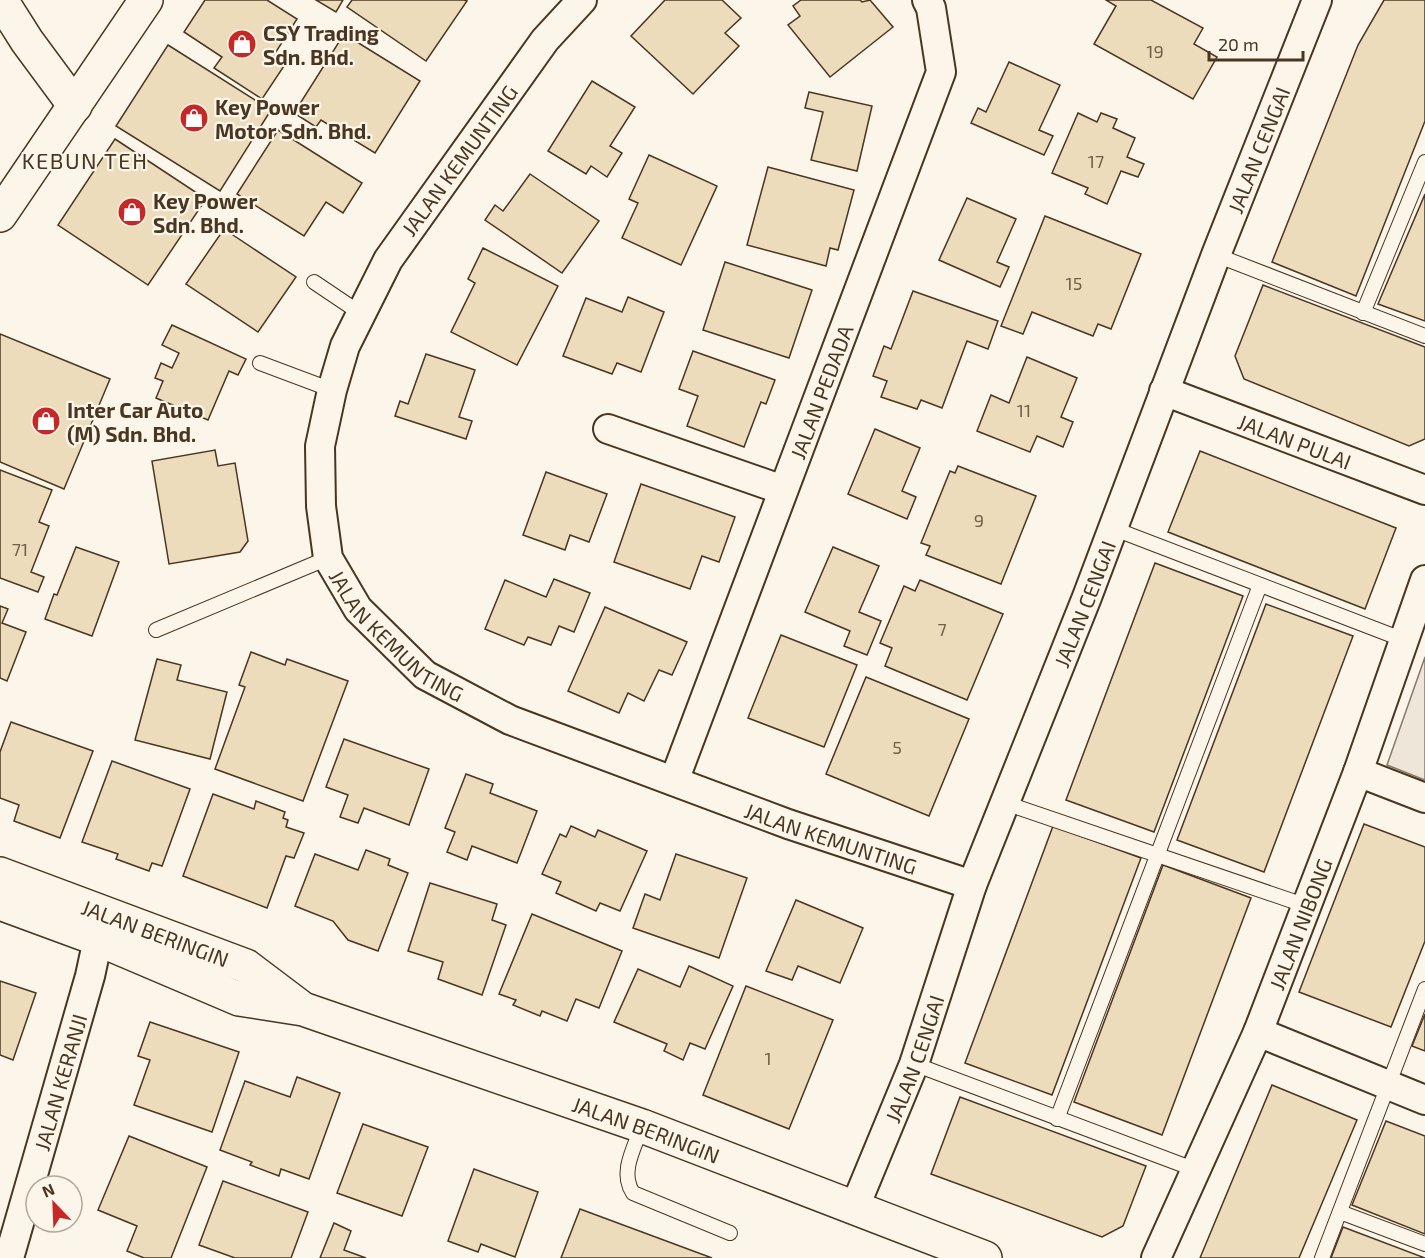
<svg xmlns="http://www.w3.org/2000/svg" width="1425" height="1258" font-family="'Exo 2',sans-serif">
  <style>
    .green { fill: #ede6d9; stroke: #887966; stroke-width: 1.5 }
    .building { fill: #ecdcbc; stroke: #4a3520; stroke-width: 1.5 }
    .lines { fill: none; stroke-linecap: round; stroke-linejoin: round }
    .service-casing { stroke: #4a3520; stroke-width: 16 }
    .minor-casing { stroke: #4a3520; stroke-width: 32 }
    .tertiary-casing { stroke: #4a3520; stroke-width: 36 }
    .primary-casing { stroke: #4a3520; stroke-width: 36 }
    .service { stroke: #fbf6e9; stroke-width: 14 }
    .minor { stroke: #fbf6e9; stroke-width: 28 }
    .tertiary { stroke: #fbf6e9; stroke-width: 33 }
    .primary { stroke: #fbf6e9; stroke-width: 33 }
    .labels { text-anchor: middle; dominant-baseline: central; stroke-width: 4.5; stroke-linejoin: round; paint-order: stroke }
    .number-label { font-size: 18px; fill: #725f47 }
    .poi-label { font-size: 21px; font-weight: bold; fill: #4a3520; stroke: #fbf6e9; text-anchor: start }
    .street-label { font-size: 21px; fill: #4a3520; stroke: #fbf6e9 }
    .neighbourhood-label { font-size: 22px; letter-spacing: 1.5px; fill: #4a3520; stroke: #fbf6e9 }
  </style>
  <rect width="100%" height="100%" fill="#fbf6e9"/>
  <polygon class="green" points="1425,657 1425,780 1387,765"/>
  <g class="building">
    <polygon points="205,0 267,0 297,19 272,58 284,66 262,99 214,68 222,57 184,32"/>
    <polygon points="316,0 343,0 336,12"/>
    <polygon points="352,0 464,0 467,1 426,61 347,7"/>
    <polygon points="665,0 722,0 741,18 725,33 739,46 693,94 631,36"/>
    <polygon points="801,0 860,0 862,2 870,0 893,27 830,77 788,25 800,16 793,6"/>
    <polygon points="1106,0 1151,0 1203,28 1194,44 1217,57 1193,99 1094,44 1116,6"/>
    <polygon points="1384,0 1425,0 1425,121 1356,296 1272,262 1358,45"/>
    <polygon points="344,34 420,81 375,153 321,120 316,127 294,113"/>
    <polygon points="168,45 271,110 220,191 116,126"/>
    <polygon points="1009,62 1060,85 1039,130 1053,136 1044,155 971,123 978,108 986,112"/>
    <polygon points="592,81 635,107 610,146 622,153 607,177 591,166 586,174 548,151"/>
    <polygon points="809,92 872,106 857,171 811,160 823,112 805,108"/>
    <polygon points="1078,113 1097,122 1101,113 1117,119 1113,128 1135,138 1127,157 1144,164 1138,177 1121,171 1107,204 1085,194 1088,188 1052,173"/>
    <polygon points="278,130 362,183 343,213 326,202 304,236 237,194"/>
    <polygon points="115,139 206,199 148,285 58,225"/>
    <polygon points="649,155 717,186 681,265 622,238 638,203 629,199"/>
    <polygon points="768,167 854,190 838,250 830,248 826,266 747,245"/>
    <polygon points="530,174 599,221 562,273 485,220 495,205 503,211"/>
    <polygon points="1425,194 1425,321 1378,304"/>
    <polygon points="967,198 1016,219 997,262 1009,267 1000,287 939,260"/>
    <polygon points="1045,216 1141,254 1111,329 1098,324 1093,336 1032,312 1023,334 1001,326"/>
    <polygon points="224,229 296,277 258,332 186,284"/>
    <polygon points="483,248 558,286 517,365 451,332 475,283 468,279"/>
    <polygon points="725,262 812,290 789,358 703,330"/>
    <polygon points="1263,285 1425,347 1425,439 1409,446 1244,379 1235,356"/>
    <polygon points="913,291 998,321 988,349 967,341 942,408 921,400 917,409 881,397 887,381 873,376 884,346 891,349"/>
    <polygon points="628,297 664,312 641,372 617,363 612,374 563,356 586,298 622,312"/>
    <polygon points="172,325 246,359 238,375 229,371 208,420 156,398 163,381 155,378 161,363 172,368 179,353 162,345"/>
    <polygon points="0,334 110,379 64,489 0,462"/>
    <polygon points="693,351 775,380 766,404 761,402 744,447 687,426 698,396 679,389"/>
    <polygon points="426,354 475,370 459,417 472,421 466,439 395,416 400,401 408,404"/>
    <polygon points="1027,357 1077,378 1061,417 1073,422 1063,447 1037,436 1030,452 977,431 991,395 1009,403"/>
    <polygon points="875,429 920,448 902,491 916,497 907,519 848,494"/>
    <polygon points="215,450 218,466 235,463 248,541 240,552 169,564 152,461"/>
    <polygon points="1200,451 1396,528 1365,609 1168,532"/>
    <polygon points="958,466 1036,496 1001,584 926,555 930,546 921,543 950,471 955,473"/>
    <polygon points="0,470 52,490 39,522 49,526 31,572 44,577 38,592 0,578"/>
    <polygon points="546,472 607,494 589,542 570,535 565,550 523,535"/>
    <polygon points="641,484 735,517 719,562 702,556 690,589 614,562"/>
    <polygon points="76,547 119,562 92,636 45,619 54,594 57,595"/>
    <polygon points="833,547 879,566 859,612 881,621 867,655 844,646 850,631 805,612"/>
    <polygon points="1155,563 1243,596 1154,832 1066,800"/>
    <polygon points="554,579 590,593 574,632 559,626 551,645 528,637 524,645 485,629 505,580 546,597"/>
    <polygon points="920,580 1003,614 967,700 885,666 892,648 880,643 904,586 915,591"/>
    <polygon points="1266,604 1353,636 1264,872 1177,840"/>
    <polygon points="0,606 8,609 2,623 26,632 7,681 0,678"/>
    <polygon points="605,607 687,642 672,675 659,670 644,701 628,693 619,713 568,691"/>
    <polygon points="781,635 857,665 824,747 748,718"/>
    <polygon points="251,652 285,665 287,659 348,681 303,801 215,769 245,687 239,685"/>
    <polygon points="157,659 181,665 177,680 227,692 210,759 135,740"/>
    <polygon points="866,677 969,719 929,816 826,774"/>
    <polygon points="11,722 93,751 60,838 14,821 19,805 0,798 0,752"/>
    <polygon points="344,739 429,769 409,825 364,808 358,823 340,817 348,795 326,787"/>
    <polygon points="112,761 190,789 162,866 152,863 149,871 116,859 118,854 82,842"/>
    <polygon points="466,774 493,784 490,793 537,811 517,863 472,846 467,860 447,852 455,832 445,828"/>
    <polygon points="213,794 254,809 256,801 285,812 283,818 288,820 286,827 304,833 294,858 286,856 267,908 183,876"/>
    <polygon points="1364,824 1425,847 1425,941 1391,1027 1299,992"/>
    <polygon points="571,826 595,837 598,830 647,851 620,911 600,903 596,911 556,893 561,882 542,874 560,834 566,837"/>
    <polygon points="1053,826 1141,858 1052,1095 965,1063"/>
    <polygon points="366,850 390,859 388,865 408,873 378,951 348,940 333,921 295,906 315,854 358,870"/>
    <polygon points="676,854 747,878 719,958 633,928 645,894 660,900"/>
    <polygon points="1163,865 1251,898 1162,1135 1074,1102"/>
    <polygon points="430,883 497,904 492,920 506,925 482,995 438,979 443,962 408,951"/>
    <polygon points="796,900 863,928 840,983 798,966 792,980 766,971"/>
    <polygon points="532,914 622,951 599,1008 576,999 567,1021 542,1011 540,1016 513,1005 516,1000 499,994"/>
    <polygon points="689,966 733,986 705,1049 690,1043 683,1060 664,1051 667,1044 614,1022 638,969 680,987"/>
    <polygon points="0,981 36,993 13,1060 0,1055"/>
    <polygon points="746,986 833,1020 789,1129 703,1095"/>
    <polygon points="1425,1014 1425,1051 1412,1046"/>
    <polygon points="150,1022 239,1052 212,1132 134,1105 150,1060 138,1056"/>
    <polygon points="297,1077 340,1093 309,1179 281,1169 279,1176 250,1165 252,1162 220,1150 245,1081 290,1097"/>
    <polygon points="1272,1085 1357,1120 1299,1258 1200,1258"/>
    <polygon points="960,1097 1146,1166 1123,1226 1102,1237 931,1174"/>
    <polygon points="1386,1121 1425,1136 1425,1234 1352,1205"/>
    <polygon points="363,1124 428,1147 402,1216 337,1193"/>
    <polygon points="129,1136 207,1167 171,1258 144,1258 127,1251 137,1226 98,1210"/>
    <polygon points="474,1169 538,1192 515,1257 481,1244 478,1252 448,1241"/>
    <polygon points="223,1181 308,1212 291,1258 235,1258 199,1245"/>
    <polygon points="580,1209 712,1258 561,1258"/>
    <polygon points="334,1223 351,1231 344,1250 366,1258 320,1258"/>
    <polygon points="1343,1227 1425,1258 1331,1258"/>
  </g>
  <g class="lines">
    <g class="service-casing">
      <g id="service">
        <polyline points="1216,255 1425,336"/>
        <polyline points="314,282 360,313"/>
        <polyline points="1363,313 1425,162"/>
        <polyline points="260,363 332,390"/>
        <polyline points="1112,528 1404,640"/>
        <polyline points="156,630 328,558"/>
        <polyline points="1005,803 1307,906"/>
        <polyline points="914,1064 1196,1170"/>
        <polyline points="1057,1119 1260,585"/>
        <path d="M642 1126C635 1147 619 1172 633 1193L730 1233"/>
        <polyline points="1340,1212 1425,1244"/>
        <polyline points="1322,1258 1425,989"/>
      </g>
    </g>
    <g class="minor-casing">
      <g id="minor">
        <path id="s1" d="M582 0 545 40 388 260 345 346 332 390 320 446 321 506 328 558 358 609 425 675 510 720 788 824 972 885"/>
        <path id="s2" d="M1164 391 1425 490"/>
        <polyline points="608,429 783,490"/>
        <polyline points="1358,772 1425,798"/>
        <path id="s3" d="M674 781 941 72 931 8 927 0"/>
        <polyline points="1258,1032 1425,1100"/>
        <path id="s4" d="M854 1209 914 1064 972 885 1087 597 1216 255 1317 0"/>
        <path id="s5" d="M9 1258 90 976 98 939"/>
        <path id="s6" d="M1156 1258 1258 1032 1358 772 1425 580"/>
      </g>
    </g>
    <g class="tertiary-casing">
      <g id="tertiary">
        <polyline points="1,0 27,41 75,106"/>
        <path id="s7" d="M0 874 246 966 299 1006"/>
        <path id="s8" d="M0 903 98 939 239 999 303 1009 642 1126 985 1258"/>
      </g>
    </g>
    <g class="primary-casing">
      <polyline id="primary" points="0,215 146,0"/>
    </g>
    <use href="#service" class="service"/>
    <use href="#minor" class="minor"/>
    <use href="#tertiary" class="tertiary"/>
    <use href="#primary" class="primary"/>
  </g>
  <defs>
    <g id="shop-disc" transform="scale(1.5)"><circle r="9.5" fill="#c62828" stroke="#fbf6e9"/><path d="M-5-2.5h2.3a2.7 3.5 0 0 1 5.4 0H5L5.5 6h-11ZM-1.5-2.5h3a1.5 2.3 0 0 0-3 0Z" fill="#fff"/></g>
  </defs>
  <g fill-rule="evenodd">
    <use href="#shop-disc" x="242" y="44"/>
    <use href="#shop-disc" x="194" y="118"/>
    <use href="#shop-disc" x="132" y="212"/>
    <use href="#shop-disc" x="46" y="421"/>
  </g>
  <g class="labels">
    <g class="number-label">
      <text x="1155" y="51">19</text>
      <text x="1096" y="161">17</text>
      <text x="1074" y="283">15</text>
      <text x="1024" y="410">11</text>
      <text x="979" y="520">9</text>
      <text x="20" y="549">71</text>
      <text x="942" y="629">7</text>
      <text x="897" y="747">5</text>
      <text x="768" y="1058">1</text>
    </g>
    <g class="poi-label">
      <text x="263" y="32">CSY Trading<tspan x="263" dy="24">Sdn. Bhd.</tspan></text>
      <text x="215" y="106">Key Power<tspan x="215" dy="24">Motor Sdn. Bhd.</tspan></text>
      <text x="153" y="200">Key Power<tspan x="153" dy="24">Sdn. Bhd.</tspan></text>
      <text x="67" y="409">Inter Car Auto<tspan x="67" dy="24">(M) Sdn. Bhd.</tspan></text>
    </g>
    <g class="street-label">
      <text stroke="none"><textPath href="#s4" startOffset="1134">JALAN CENGAI</textPath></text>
      <text transform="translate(459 160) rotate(-54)">JALAN KEMUNTING</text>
      <text stroke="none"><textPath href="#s3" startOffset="416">JALAN PEDADA</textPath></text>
      <text stroke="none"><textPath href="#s2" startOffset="140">JALAN PULAI</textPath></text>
      <text stroke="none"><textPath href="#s4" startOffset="648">JALAN CENGAI</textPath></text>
      <text stroke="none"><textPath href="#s1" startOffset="742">JALAN KEMUNTING</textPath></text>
      <text stroke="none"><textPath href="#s1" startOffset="1228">JALAN KEMUNTING</textPath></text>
      <text stroke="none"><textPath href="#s6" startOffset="364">JALAN NIBONG</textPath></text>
      <text stroke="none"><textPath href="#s7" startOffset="166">JALAN BERINGIN</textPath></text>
      <text stroke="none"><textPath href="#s4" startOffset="162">JALAN CENGAI</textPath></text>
      <text stroke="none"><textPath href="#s5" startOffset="183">JALAN KERANJI</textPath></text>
      <text stroke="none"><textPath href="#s8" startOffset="686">JALAN BERINGIN</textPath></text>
    </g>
    <g class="neighbourhood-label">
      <text x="85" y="160">KEBUN TEH</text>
    </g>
  </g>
  <g transform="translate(54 1204) rotate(337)"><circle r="28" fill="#fbf6e9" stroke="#b4a999" stroke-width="1.5"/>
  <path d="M0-4.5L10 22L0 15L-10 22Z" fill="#c62828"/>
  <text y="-9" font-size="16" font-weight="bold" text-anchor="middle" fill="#4a3520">N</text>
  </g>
  <path d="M1209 51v9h94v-9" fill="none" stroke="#4a3520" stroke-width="3"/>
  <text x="1218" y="51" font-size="18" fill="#4a3520" stroke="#fbf6e9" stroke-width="4.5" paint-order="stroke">20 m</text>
</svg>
